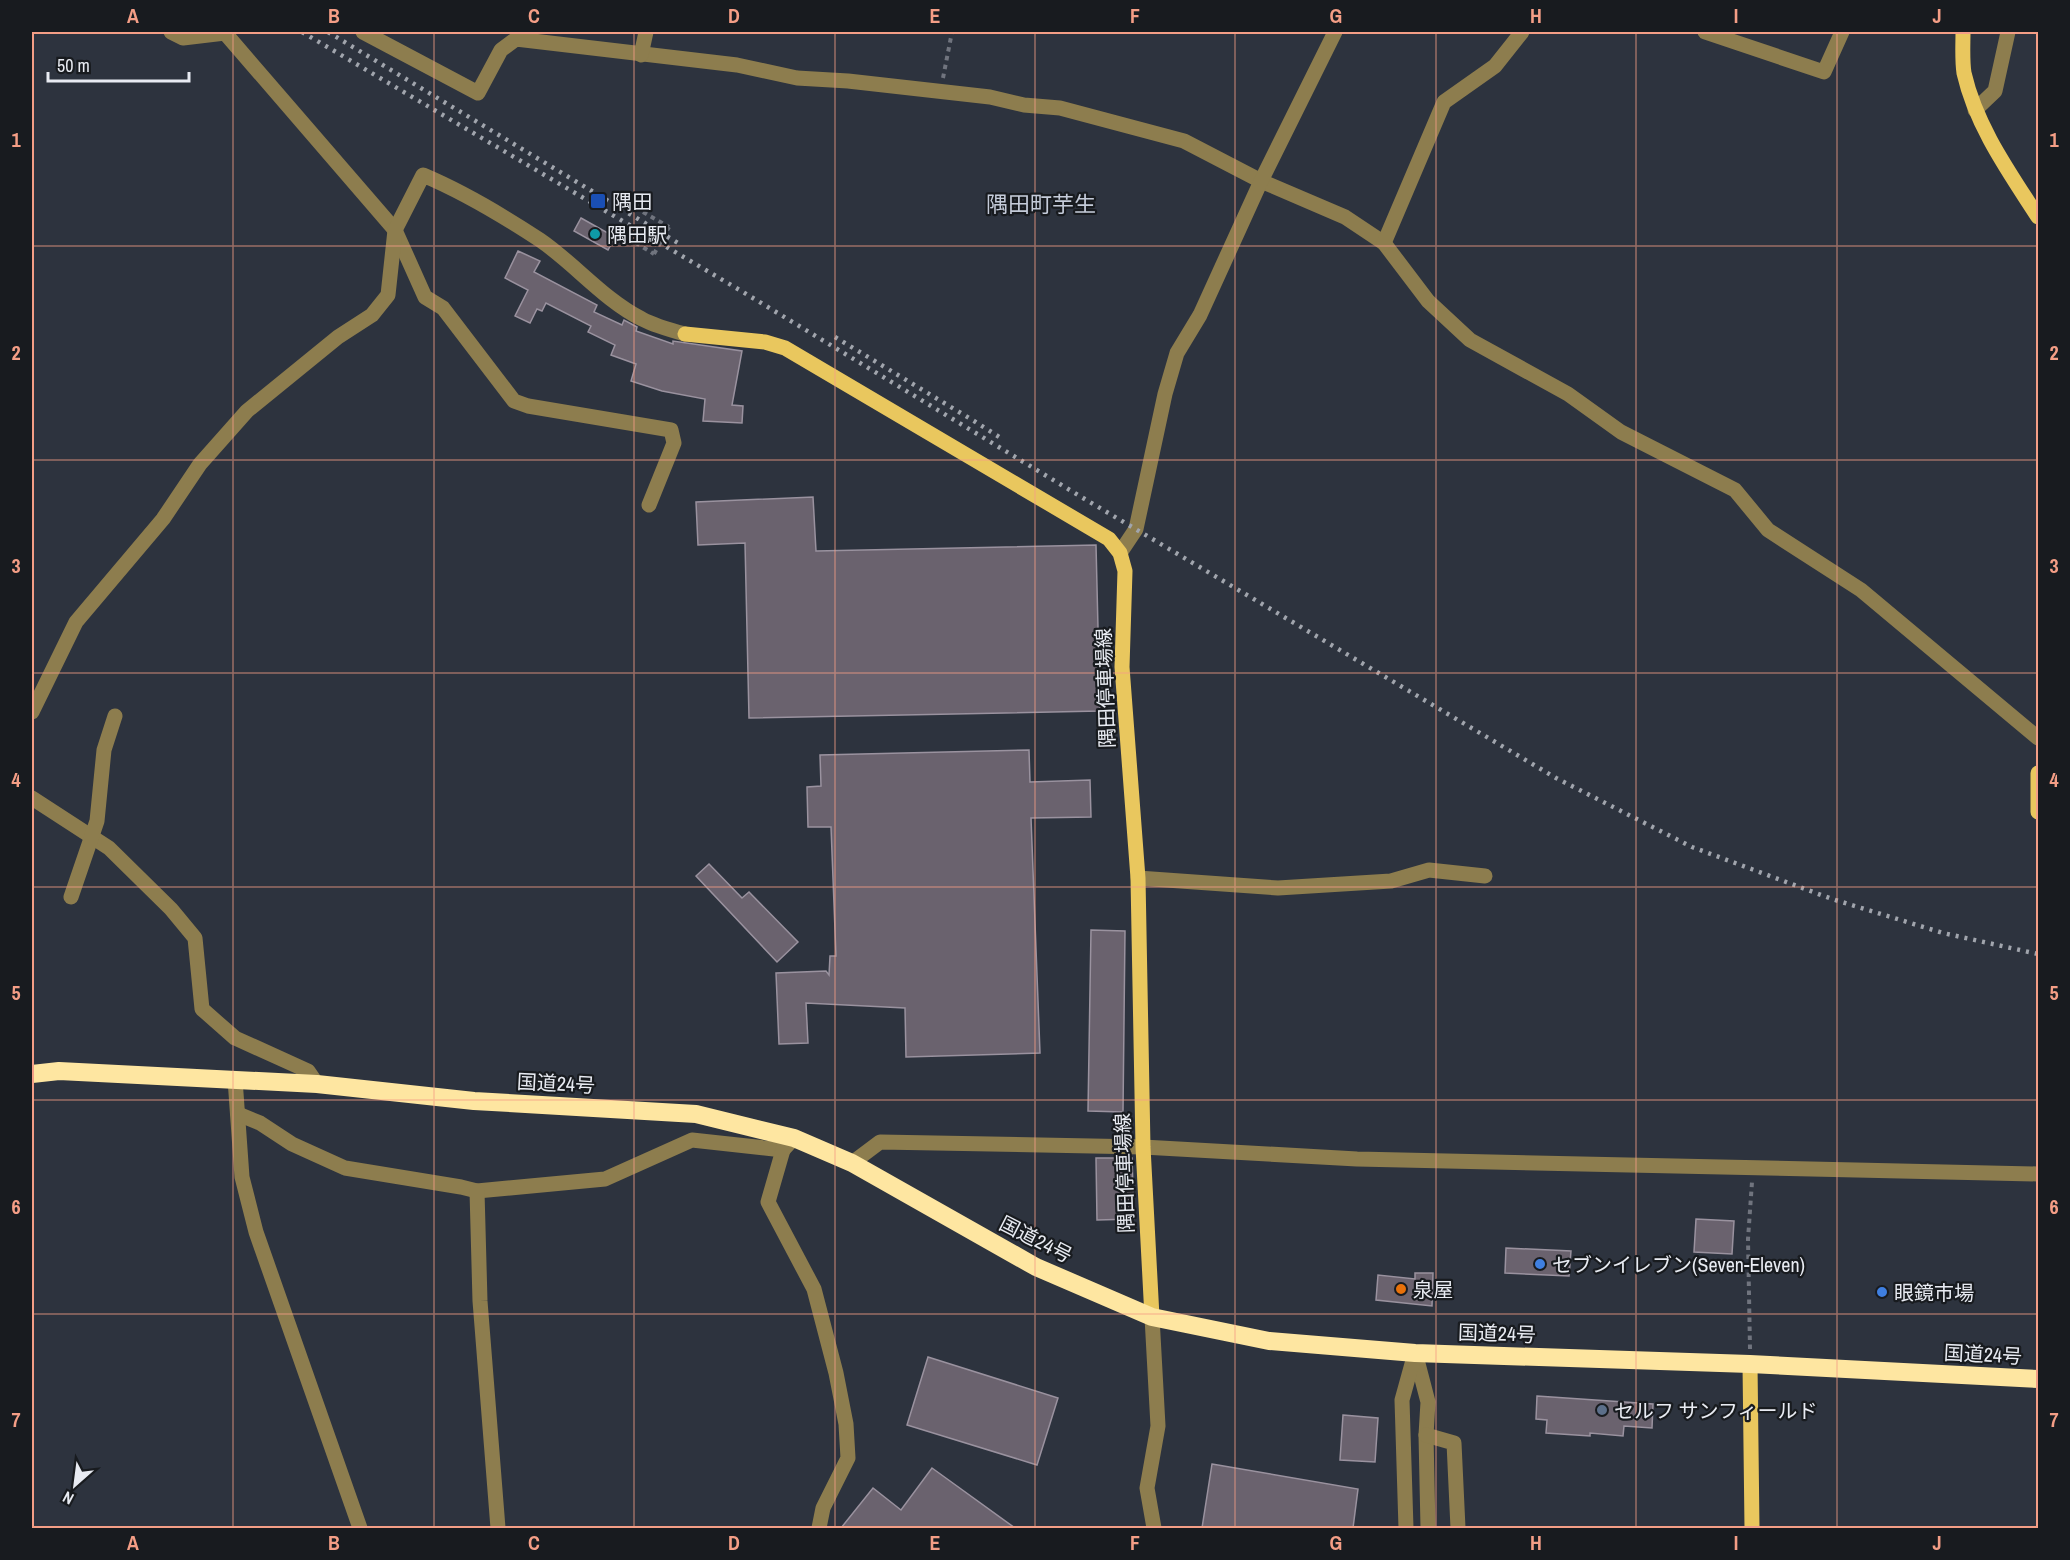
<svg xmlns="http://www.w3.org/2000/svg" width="2070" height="1560" font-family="'Archivo Narrow','Noto Sans JP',sans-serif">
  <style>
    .building { fill: #6a626e; stroke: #9a929f; stroke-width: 1.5 }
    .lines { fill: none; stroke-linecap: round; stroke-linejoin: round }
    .path { stroke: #70747e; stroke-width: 4; stroke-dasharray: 4.5 4.5; stroke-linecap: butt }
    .minor { stroke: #8d7d4e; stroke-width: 15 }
    .major { stroke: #e9c75e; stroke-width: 15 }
    .highway { stroke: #fee6a1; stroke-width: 18 }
    .rail { stroke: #a1a5ad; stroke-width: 4.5; stroke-dasharray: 3 6; stroke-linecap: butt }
    .path-bridge { stroke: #70747e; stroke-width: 4; stroke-dasharray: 4.5 4.5; stroke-linecap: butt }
    .grid { fill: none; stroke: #f49e86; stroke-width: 1.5; stroke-opacity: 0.55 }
    .transit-dot { fill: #1a4fb4; stroke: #181b1f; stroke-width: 2 }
    .culture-dot { fill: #0f9aa8; stroke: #181b1f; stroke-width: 2 }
    .shop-dot { fill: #3f7fe0; stroke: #181b1f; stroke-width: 2 }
    .food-dot { fill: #e8710a; stroke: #181b1f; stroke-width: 2 }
    .service-dot { fill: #5c6f8a; stroke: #181b1f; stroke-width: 2 }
    .labels { text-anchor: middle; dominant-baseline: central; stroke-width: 4.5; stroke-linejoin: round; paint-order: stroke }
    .poi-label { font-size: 20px; fill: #e8ebf2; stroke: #181b1f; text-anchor: start }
    .street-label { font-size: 20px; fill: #e8ebf2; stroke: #181b1f }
    .quarter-label { font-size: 22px; fill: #c4cbd9; stroke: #181b1f }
    .neatline { fill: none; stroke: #f49e86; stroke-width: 2 }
    .grid-label { font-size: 20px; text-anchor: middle; font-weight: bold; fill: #f49e86 }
  </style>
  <rect width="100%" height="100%" fill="#2d333e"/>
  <g class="building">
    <polygon points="581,218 615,237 608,250 574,231"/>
    <polygon points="518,251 540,261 534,272 597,305 594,312 622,325 624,320 637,327 636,331 673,344 673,341 742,351 732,405 743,406 742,423 703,421 705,399 662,391 631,381 636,364 611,355 615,345 588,332 591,326 546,303 542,311 537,309 530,323 515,316 528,290 505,278"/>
    <polygon points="813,497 816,551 1096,545 1100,711 749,718 745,543 698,545 696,502"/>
    <polygon points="1029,750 1030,782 1090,780 1091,817 1031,818 1040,1053 906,1057 905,1008 806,1003 808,1043 779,1044 776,973 826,971 829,975 830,956 836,956 831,827 808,827 807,787 821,786 820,755"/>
    <polygon points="709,864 742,898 749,892 798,942 777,962 696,876"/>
    <polygon points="1091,930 1125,931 1123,1112 1088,1111"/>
    <polygon points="1096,1158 1132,1158 1134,1219 1097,1220"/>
    <polygon points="1696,1219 1734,1221 1732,1254 1694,1252"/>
    <polygon points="1506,1248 1571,1251 1569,1276 1505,1273"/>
    <polygon points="1415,1273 1433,1273 1432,1306 1376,1300 1378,1275 1415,1279"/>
    <polygon points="928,1357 1058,1398 1037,1465 907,1425"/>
    <polygon points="1537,1396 1653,1404 1652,1428 1624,1426 1623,1436 1590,1433 1590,1436 1546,1433 1547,1420 1536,1419"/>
    <polygon points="1343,1415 1378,1418 1375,1462 1340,1460"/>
    <polygon points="1212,1464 1358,1489 1353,1528 1202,1528"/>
    <polygon points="932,1468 1015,1528 841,1528 873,1488 901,1510"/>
  </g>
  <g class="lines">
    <g class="path">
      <polyline points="943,78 952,32"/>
      <polyline points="643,212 669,227"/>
      <polyline points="628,238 654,254"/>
      <polyline points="1750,1349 1748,1239 1752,1182"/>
    </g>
    <g class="minor">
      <polyline points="171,32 183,38 225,33 395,230 425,297 443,308 514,401 528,406 671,430 674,443 649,505"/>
      <polyline points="363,32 478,93 501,50 516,39 737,65 797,78 848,81 990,97 1024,105 1060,108 1184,141 1261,181 1345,217 1384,243 1428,301 1470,340 1568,394 1621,432 1735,490 1768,530 1861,590 2038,738"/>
      <polyline points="1705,32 1824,72 1842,32"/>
      <polyline points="641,55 646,32"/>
      <polyline points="1975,110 1995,91 2008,32"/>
      <polyline points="1384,243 1444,102 1495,66 1522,32"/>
      <polyline points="1120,553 1136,529 1165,394 1177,353 1200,315 1261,181 1335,32"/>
      <path d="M32 712 76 622 163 519 200 464 247 411 338 337 372 315 388 295 395 230 423 175C461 191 505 217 540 240 575 264 604 300 642 319 655 326 670 330 685 334"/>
      <polyline points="32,798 109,848 171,909 195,938 202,1009 235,1038 308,1071 317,1084"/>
      <polyline points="1138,878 1278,888 1391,881 1429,870 1485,876"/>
      <polyline points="71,897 97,821 104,750 115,716"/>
      <polyline points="235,1079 242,1177 256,1232 360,1528"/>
      <polyline points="238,1114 260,1123 292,1144 345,1168 461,1187 477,1191 605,1179 692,1140 783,1150 794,1138"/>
      <polyline points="783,1150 768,1202 814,1289 836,1373 846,1424 848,1458 823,1508 819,1528"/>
      <polyline points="852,1163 880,1142 1143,1147 1357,1159 2038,1174"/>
      <polyline points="477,1191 480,1301 498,1528"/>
      <polyline points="1152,1317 1158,1426 1147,1488 1154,1528"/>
      <polyline points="1416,1356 1428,1402 1426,1435 1428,1528"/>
      <polyline points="1426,1435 1454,1443 1458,1528"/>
      <polyline points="1406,1528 1402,1400 1415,1353"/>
    </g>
    <g class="major">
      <path d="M1963 32C1963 45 1962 60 1964 73 1976 126 2009 172 2038 217"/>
      <polyline points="685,334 765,342 785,348 1109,539 1120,553 1125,571 1122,667 1138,878 1143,1147 1152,1317"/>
      <polyline points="2038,773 2038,812"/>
      <polyline points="1750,1364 1752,1528"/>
    </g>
    <polyline class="highway" points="32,1074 59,1071 317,1084 474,1101 696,1114 794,1138 852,1163 1036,1267 1152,1317 1269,1341 1415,1353 1750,1364 2038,1379"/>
    <g class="rail">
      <polyline points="302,32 743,292 1078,495 1556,778 1692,847 1832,899 1943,933 2038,954"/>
      <polyline points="328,32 678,243"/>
      <polyline points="835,337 974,421 1004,440"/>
    </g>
    <polyline class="path-bridge" points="654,254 669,227"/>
  </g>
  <path class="grid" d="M233 32V1528M434 32V1528M634 32V1528M835 32V1528M1035 32V1528M1235 32V1528M1436 32V1528M1636 32V1528M1837 32V1528M32 246H2038M32 460H2038M32 673H2038M32 887H2038M32 1100H2038M32 1314H2038"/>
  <rect class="transit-dot" x="590" y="193" width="16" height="16" rx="3"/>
  <circle class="culture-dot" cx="595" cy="234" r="6"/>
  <g class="shop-dot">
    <circle cx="1540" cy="1264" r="6"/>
    <circle cx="1882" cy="1292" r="6"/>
  </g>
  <circle class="food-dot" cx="1401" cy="1289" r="6"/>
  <circle class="service-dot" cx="1602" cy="1410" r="6"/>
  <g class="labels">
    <g class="poi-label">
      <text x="612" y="201">隅田</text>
      <text x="607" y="234">隅田駅</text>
      <text x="1552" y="1264">セブンイレブン(Seven-Eleven)</text>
      <text x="1413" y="1289">泉屋</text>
      <text x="1894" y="1292">眼鏡市場</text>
      <text x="1614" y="1410">セルフ サンフィールド</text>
    </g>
    <g class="street-label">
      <text transform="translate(1105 688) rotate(-92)">隅田停車場線</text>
      <text transform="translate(556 1083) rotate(3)">国道24号</text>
      <text transform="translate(1124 1173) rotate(-92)">隅田停車場線</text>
      <text transform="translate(1036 1239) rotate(27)">国道24号</text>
      <text transform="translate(1497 1333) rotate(2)">国道24号</text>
      <text transform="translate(1983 1354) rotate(3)">国道24号</text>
    </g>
    <g class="quarter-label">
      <text x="1041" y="204">隅田町芋生</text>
    </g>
  </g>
  <rect width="2070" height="1560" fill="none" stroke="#181b1f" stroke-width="66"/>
  <g transform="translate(75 1485) rotate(208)" stroke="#181b1f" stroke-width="4.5" paint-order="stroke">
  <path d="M0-4.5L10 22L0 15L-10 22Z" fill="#e8ebf2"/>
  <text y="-9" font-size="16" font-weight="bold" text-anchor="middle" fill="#e8ebf2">N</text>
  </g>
  <path d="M48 72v9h141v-9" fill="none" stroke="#e8ebf2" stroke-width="3"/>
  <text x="57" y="72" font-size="18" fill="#e8ebf2" stroke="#181b1f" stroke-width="4.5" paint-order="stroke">50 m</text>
  <rect x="33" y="33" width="2004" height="1494" class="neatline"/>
  <g class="grid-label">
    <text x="133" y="23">A</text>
    <text x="334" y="23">B</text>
    <text x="534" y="23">C</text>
    <text x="734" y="23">D</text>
    <text x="935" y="23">E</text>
    <text x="1135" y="23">F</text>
    <text x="1336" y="23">G</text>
    <text x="1536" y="23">H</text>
    <text x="1736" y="23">I</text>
    <text x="1937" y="23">J</text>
    <text x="16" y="147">1</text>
    <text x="2054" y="147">1</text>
    <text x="16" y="360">2</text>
    <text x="2054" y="360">2</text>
    <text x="16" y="573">3</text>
    <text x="2054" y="573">3</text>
    <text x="16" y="787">4</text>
    <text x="2054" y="787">4</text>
    <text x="16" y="1000">5</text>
    <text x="2054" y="1000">5</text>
    <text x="16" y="1214">6</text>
    <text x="2054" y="1214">6</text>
    <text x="16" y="1427">7</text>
    <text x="2054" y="1427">7</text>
    <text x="133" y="1550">A</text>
    <text x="334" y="1550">B</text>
    <text x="534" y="1550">C</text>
    <text x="734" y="1550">D</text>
    <text x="935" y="1550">E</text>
    <text x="1135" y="1550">F</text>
    <text x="1336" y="1550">G</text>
    <text x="1536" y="1550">H</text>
    <text x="1736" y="1550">I</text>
    <text x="1937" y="1550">J</text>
  </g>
</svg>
